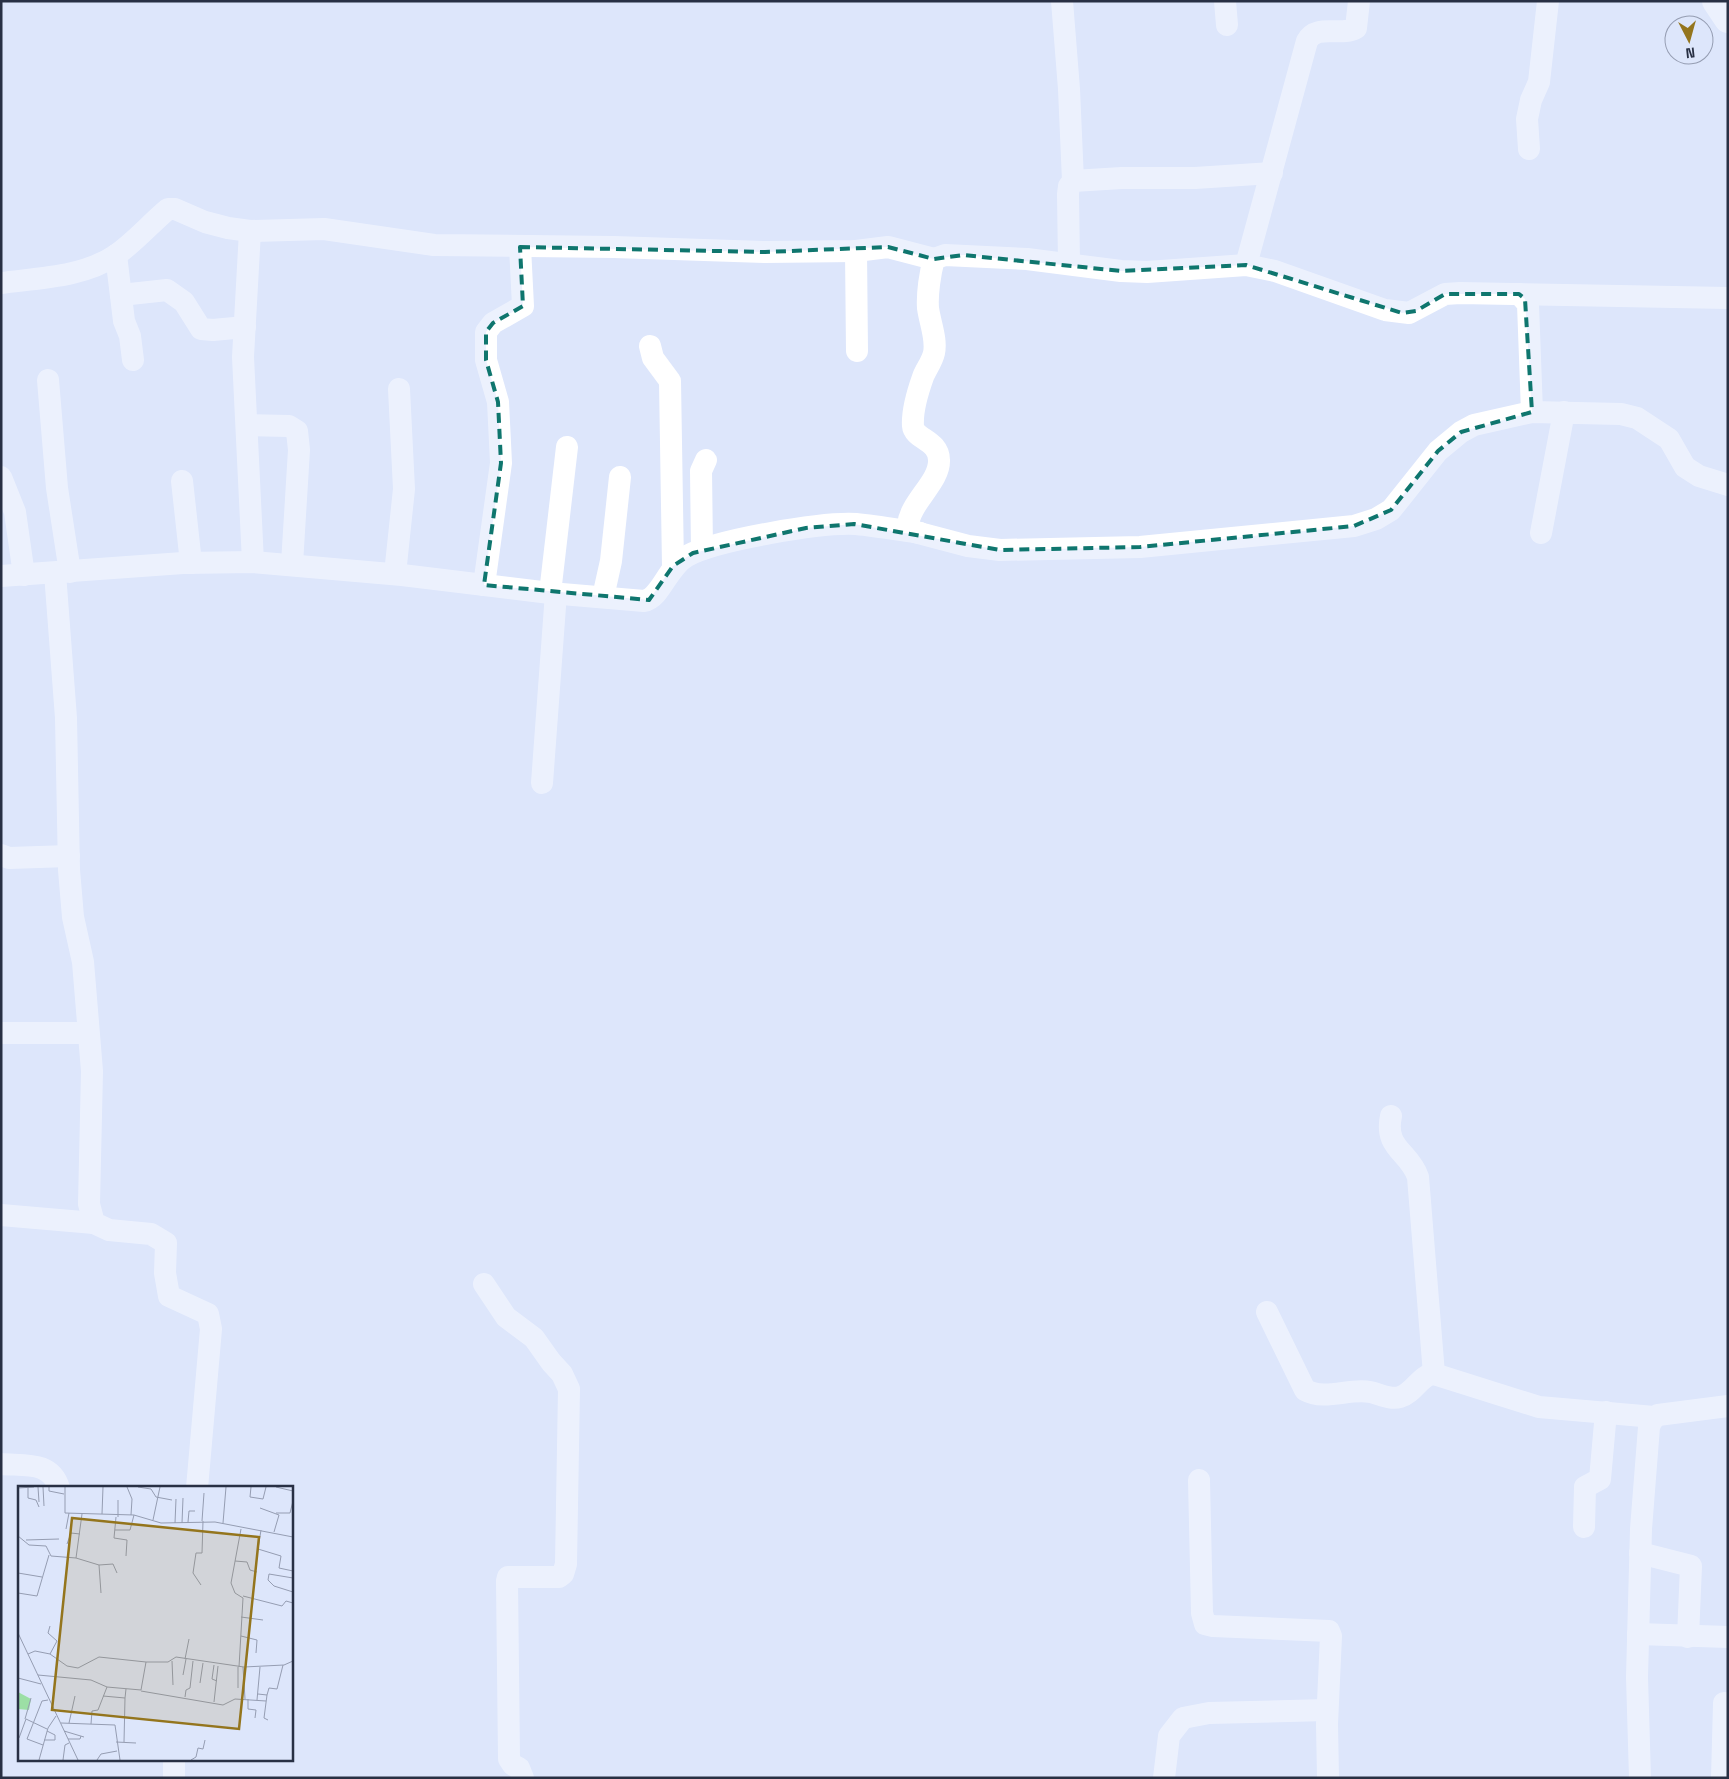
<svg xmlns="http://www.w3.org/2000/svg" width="1729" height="1779" font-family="'Space Grotesk',sans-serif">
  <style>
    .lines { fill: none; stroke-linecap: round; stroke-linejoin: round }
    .minor { stroke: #fff; stroke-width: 22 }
    .major { stroke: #fff; stroke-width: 28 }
    .marked { fill: none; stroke: #0f766e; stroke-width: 4; stroke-dasharray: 10 6; stroke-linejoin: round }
    .inset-road { fill: none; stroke: #959db2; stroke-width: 1 }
    .view { fill: #94751d; fill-opacity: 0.15; stroke: #94751d; stroke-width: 2.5 }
    .inset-edge { fill: none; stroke: #283044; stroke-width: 2.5 }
  </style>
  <rect width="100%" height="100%" fill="#dde6fb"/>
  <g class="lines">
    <g class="minor">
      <polyline points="1062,1 1069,89 1073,181"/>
      <polyline points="1225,1 1227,25"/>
      <polyline points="1529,149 1527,119 1531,100 1539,82 1548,1"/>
      <polyline points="250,231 243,357 253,562"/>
      <polyline points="856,251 857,351"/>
      <polyline points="116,255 124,321 130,336 133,360"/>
      <polyline points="1069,263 1068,194 1069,186 1073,181 1122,178 1195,178 1272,173"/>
      <path d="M1246 265 1307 41C1317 23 1341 37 1356 28L1359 1"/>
      <path d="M1 283C39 278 84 277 116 255 135 242 150 224 168 209H175L205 222 228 228 250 231 324 229 434 245 614 247 765 252 856 251 888 247 934 259"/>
      <polyline points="1519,294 1528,304 1532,412"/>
      <polyline points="121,295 167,290 184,302 201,329 213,330 245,327"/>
      <path d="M1728 298 1460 293 1445 294 1409 313 1385 310 1275 271 1246 265 1147 272 1121 271 1027 259 945 255 934 259C930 273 927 294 928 308 930 323 937 339 934 353 932 362 926 369 923 377 918 391 912 412 913 426 914 439 939 440 939 460 940 482 910 502 908 525L915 532 968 546 1000 550 1140 547 1354 526 1376 519 1391 510 1438 451 1461 432 1474 425 1532 412 1621 414 1637 418 1669 439 1685 467 1699 476 1728 485"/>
      <polyline points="650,346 653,358 670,381 673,566"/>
      <polyline points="48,380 57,488 70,572"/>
      <polyline points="247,425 289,426 297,431 299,450 292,564"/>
      <polyline points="1,477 15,512 24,575"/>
      <polyline points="182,481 191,563"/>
      <polyline points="1541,533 1564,412"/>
      <polyline points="702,549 701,471 706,460"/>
      <polyline points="55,573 66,718 69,870 73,917 83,962 92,1071 89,1204 94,1223 109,1230 151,1234 166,1243 165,1273 169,1296 208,1314 211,1329 197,1488"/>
      <polyline points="395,574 404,489 399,389"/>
      <path d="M1 576 183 563 253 562 402 575 550 593 644 601C661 598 667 567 687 556 716 540 822 522 856 524 877 526 899 530 920 533"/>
      <polyline points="484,585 501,463 498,402 486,360 486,332 493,323 523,306 520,247"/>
      <polyline points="550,593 567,447"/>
      <polyline points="603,597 611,561 620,477"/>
      <polyline points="542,783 556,593"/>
      <polyline points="1,855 9,858 69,856"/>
      <polyline points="1,1033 88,1033"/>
      <path d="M1391 1116C1384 1149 1409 1151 1418 1177L1434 1374"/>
      <polyline points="1,1215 94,1223"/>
      <polyline points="484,1284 506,1317 534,1338 551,1362 562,1374 569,1389 566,1564 563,1574 559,1577 508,1577 507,1581 509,1759 513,1765 519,1768 523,1778"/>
      <path d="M1267 1312 1305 1390C1325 1401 1349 1388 1370 1392 1380 1394 1390 1400 1400 1397 1414 1393 1421 1374 1434 1374L1539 1407 1654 1417"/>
      <path d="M1 1464C26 1466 51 1461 59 1488"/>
      <polyline points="1199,1480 1202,1613 1205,1624 1213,1626 1329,1631 1331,1636 1327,1724 1328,1778"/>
      <polyline points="1584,1527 1585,1487 1600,1479 1606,1412"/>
      <polyline points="1640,1553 1691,1566 1688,1637"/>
      <polyline points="1638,1634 1728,1637"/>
      <polyline points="174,1778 174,1760"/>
      <polyline points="1164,1778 1169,1736 1183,1718 1209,1713 1327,1710"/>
      <polyline points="1640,1778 1637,1677 1641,1529 1649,1427 1652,1420 1658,1415 1728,1406"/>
      <polyline points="1722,1778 1724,1703"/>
    </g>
    <polyline class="major" points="1716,1 1728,19"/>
  </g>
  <path d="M0 0H1729V1779H0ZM520 247 765 252 888 247 934 259 963 255 1121 271 1246 265 1402 313 1416 311 1445 294H1519L1525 299 1532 412 1461 432 1438 451 1391 510 1354 526 1140 547 1000 550 854 524 806 528 693 553 673 566 649 600 484 585 501 463 498 402 486 360V332L493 323 523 306Z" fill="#dde6fb" fill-opacity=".55" fill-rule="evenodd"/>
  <path class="marked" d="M520 247 765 252 888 247 934 259 963 255 1121 271 1246 265 1402 313 1416 311 1445 294H1519L1525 299 1532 412 1461 432 1438 451 1391 510 1354 526 1140 547 1000 550 854 524 806 528 693 553 673 566 649 600 484 585 501 463 498 402 486 360V332L493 323 523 306Z"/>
  <g transform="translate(18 1486)">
    <rect width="275" height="275" fill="#dde6fb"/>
    <path d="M0 206 13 213 11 224 0 223Z" fill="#9cdfa5"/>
    <path class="inset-road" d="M10 1V12L18 14 21 21M20 1 21 16M25 1 26 20M31 1V5L46 8M47 1V27L116 29 143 37 197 36 275 51M109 1 114 13 113 29M120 1 133 3 138 11 154 14M233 1 232 11 245 13 248 1M258 1 275 5M0 2 16 1M242 22 261 29 256 46M258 27H272L275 15M84 28 85 1M98 31 96 52 109 54 108 70M100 31V14M135 34 142 1M184 35 186 7M170 36 171 25H177M157 37 158 13M164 37 165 12M205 37 208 1M48 43 51 27M97 44H112L116 29M243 44 240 63 263 70 261 82 275 85M0 50 11 59 28 60 33 70 58 72 64 28M8 54 41 53M49 58 53 47 62 48M58 72 81 79 95 78 99 87M217 75 229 76 232 84 239 86M81 79 83 107M0 87 24 91M275 92 251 88 250 94 256 100 275 106M183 99 175 87 178 67H184L185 35M0 107 19 110 31 69M225 110 264 120 268 115 275 117M223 131 245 134M0 147 60 274M223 150 239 154 238 167M10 168 17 165 32 168 39 155 30 147 32 140M167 173 171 153M154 175 155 199M128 176H150L158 171 226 181 266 179 275 175M196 179 194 193 199 195M220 181V202M221 181 225 112 217 107 213 97 223 43M225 181 227 213M20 189 73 194 89 201 123 204 128 176 81 171 60 182 49 180 32 168M165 189 168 173M0 192 23 198M182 197 185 177M123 205 205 219 217 213 248 215M240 208 249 209 251 202 259 203 265 179M249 209 246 232 250 234M85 210 107 212 108 203M167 211 168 204 172 202 175 175M230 213V223L238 224 237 232M239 214 242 181M196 216 200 180M7 233 13 212M43 237 97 239 102 274M51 237 57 210M73 238 74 225 80 224 89 201M46 245 66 251M1 252 8 233 29 243M50 253H62L63 250M26 254H37V249L29 245M98 256 118 257M106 256 107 212M25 259 9 253 24 215 30 214M21 274 30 242 38 230M45 274 47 259 51 257M79 274 83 268 99 265M173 274 178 271 180 262 185 263 187 254"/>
    <path class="view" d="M54 32 241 51 221 243 34 224Z"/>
    <rect width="275" height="275" class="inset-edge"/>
  </g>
  <rect width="1729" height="1779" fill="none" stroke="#283044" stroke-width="5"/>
  <g transform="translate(1689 40) rotate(174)"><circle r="24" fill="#dde6fb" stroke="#959db2"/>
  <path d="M0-4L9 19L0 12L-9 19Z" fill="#94751d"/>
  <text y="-8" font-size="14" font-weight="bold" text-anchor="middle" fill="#283044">N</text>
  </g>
</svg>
